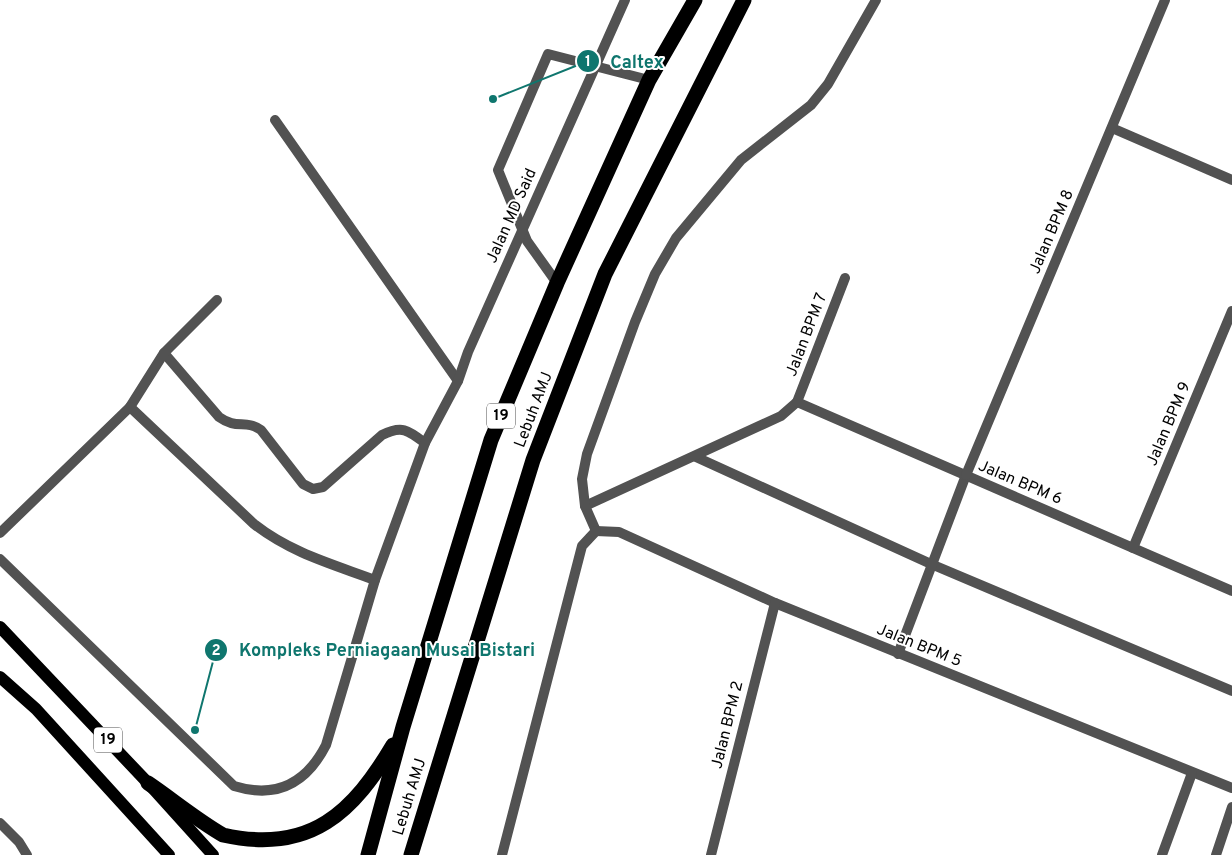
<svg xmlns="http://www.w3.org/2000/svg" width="1232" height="855" font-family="Overpass,sans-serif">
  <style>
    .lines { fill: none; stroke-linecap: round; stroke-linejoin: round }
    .lane { stroke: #525252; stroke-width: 10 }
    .street { stroke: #525252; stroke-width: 10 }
    .primary { stroke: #000; stroke-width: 12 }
    .highway { stroke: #000; stroke-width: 15 }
    .labels { text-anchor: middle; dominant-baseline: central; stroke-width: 4; stroke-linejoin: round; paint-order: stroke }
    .shield { fill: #fff; stroke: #4c4c4c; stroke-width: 1 }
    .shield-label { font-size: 15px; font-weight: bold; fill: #000 }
    .street-label { font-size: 16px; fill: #000; stroke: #fff }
    .leader { fill: none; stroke: #0f766e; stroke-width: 2 }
    .callout-dot { fill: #0f766e; stroke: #fff; stroke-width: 2 }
    .mark-label { font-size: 15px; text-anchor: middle; font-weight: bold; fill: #fff }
    .callout-label { font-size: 18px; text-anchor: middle; font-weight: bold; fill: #0f766e; stroke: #fff; stroke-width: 4; stroke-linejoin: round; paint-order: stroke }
  </style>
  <rect width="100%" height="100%" fill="#fff"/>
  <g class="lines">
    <g class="lane">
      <polyline points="557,283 527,241 498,170 548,54 649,80"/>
      <path d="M164 353 219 417C237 430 245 419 261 430L303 484 313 489 323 487 382 435C402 425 408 430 425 443"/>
      <polyline points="130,407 164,353 217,300"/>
      <polyline points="696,457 931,564 1232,691"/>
      <polyline points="585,506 781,416 797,402"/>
      <polyline points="898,654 966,475"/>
      <polyline points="0,823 19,842 27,855"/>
    </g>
    <g class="street">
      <polyline points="275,120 458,381"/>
      <polyline points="1112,128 1232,180"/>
      <polyline points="845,278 797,402 1232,591"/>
      <polyline points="966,475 1165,0"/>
      <polyline points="596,531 619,532 775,603 1232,788"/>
      <polyline points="596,531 585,506 582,479 587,454 635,322 655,274 676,238 741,160 811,105 828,84 876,0"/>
      <path d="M0 533 130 407 254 524C291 553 332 564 375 580"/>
      <polyline points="1133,548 1232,311"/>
      <path d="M0 559 234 786C276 799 306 784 326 745L375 580 425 443 458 381 468 352 625 0"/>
      <polyline points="502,855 582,546 596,531"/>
      <polyline points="711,855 775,603"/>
      <polyline points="1162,855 1192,773"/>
      <polyline points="1216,855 1232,807"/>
    </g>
    <g class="primary">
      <polyline points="0,627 148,783 213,855"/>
      <polyline points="0,677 36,709 169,855"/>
    </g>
    <g class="highway">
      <path d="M148 783C173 800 197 820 223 835 311 855 354 811 393 745"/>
      <polyline points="368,855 403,727 491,440 557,283 649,80 695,0"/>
      <polyline points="411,855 533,460 605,274 744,0"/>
    </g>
  </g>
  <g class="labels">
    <g class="shield">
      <rect x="487" y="403.5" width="28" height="25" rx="4"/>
      <rect x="94" y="727.5" width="28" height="25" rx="4"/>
    </g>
    <g class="shield-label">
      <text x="501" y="416">19</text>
      <text x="108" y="740">19</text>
    </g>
    <g class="street-label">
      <text transform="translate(512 216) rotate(-66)">Jalan MD Said</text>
      <text transform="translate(1052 232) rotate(-67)">Jalan BPM 8</text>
      <text transform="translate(807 335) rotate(-69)">Jalan BPM 7</text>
      <text transform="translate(534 410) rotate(-69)">Lebuh AMJ</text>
      <text transform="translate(1169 424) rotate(-67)">Jalan BPM 9</text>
      <text transform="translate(1020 483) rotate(23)">Jalan BPM 6</text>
      <text transform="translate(919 646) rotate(22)">Jalan BPM 5</text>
      <text transform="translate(728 725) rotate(-76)">Jalan BPM 2</text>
      <text transform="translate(410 797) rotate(-73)">Lebuh AMJ</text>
    </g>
  </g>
  <path class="leader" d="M493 99L588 61M195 730L216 650"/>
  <g class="callout-dot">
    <circle cx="493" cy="99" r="5"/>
    <circle cx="195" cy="730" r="5"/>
    <circle cx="588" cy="61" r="12"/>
    <circle cx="216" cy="650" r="12"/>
  </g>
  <g class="mark-label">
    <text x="588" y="66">1</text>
    <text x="216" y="655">2</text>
  </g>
  <g class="callout-label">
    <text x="637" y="68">Caltex</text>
    <text x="387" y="656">Kompleks Perniagaan Musai Bistari</text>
  </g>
</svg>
